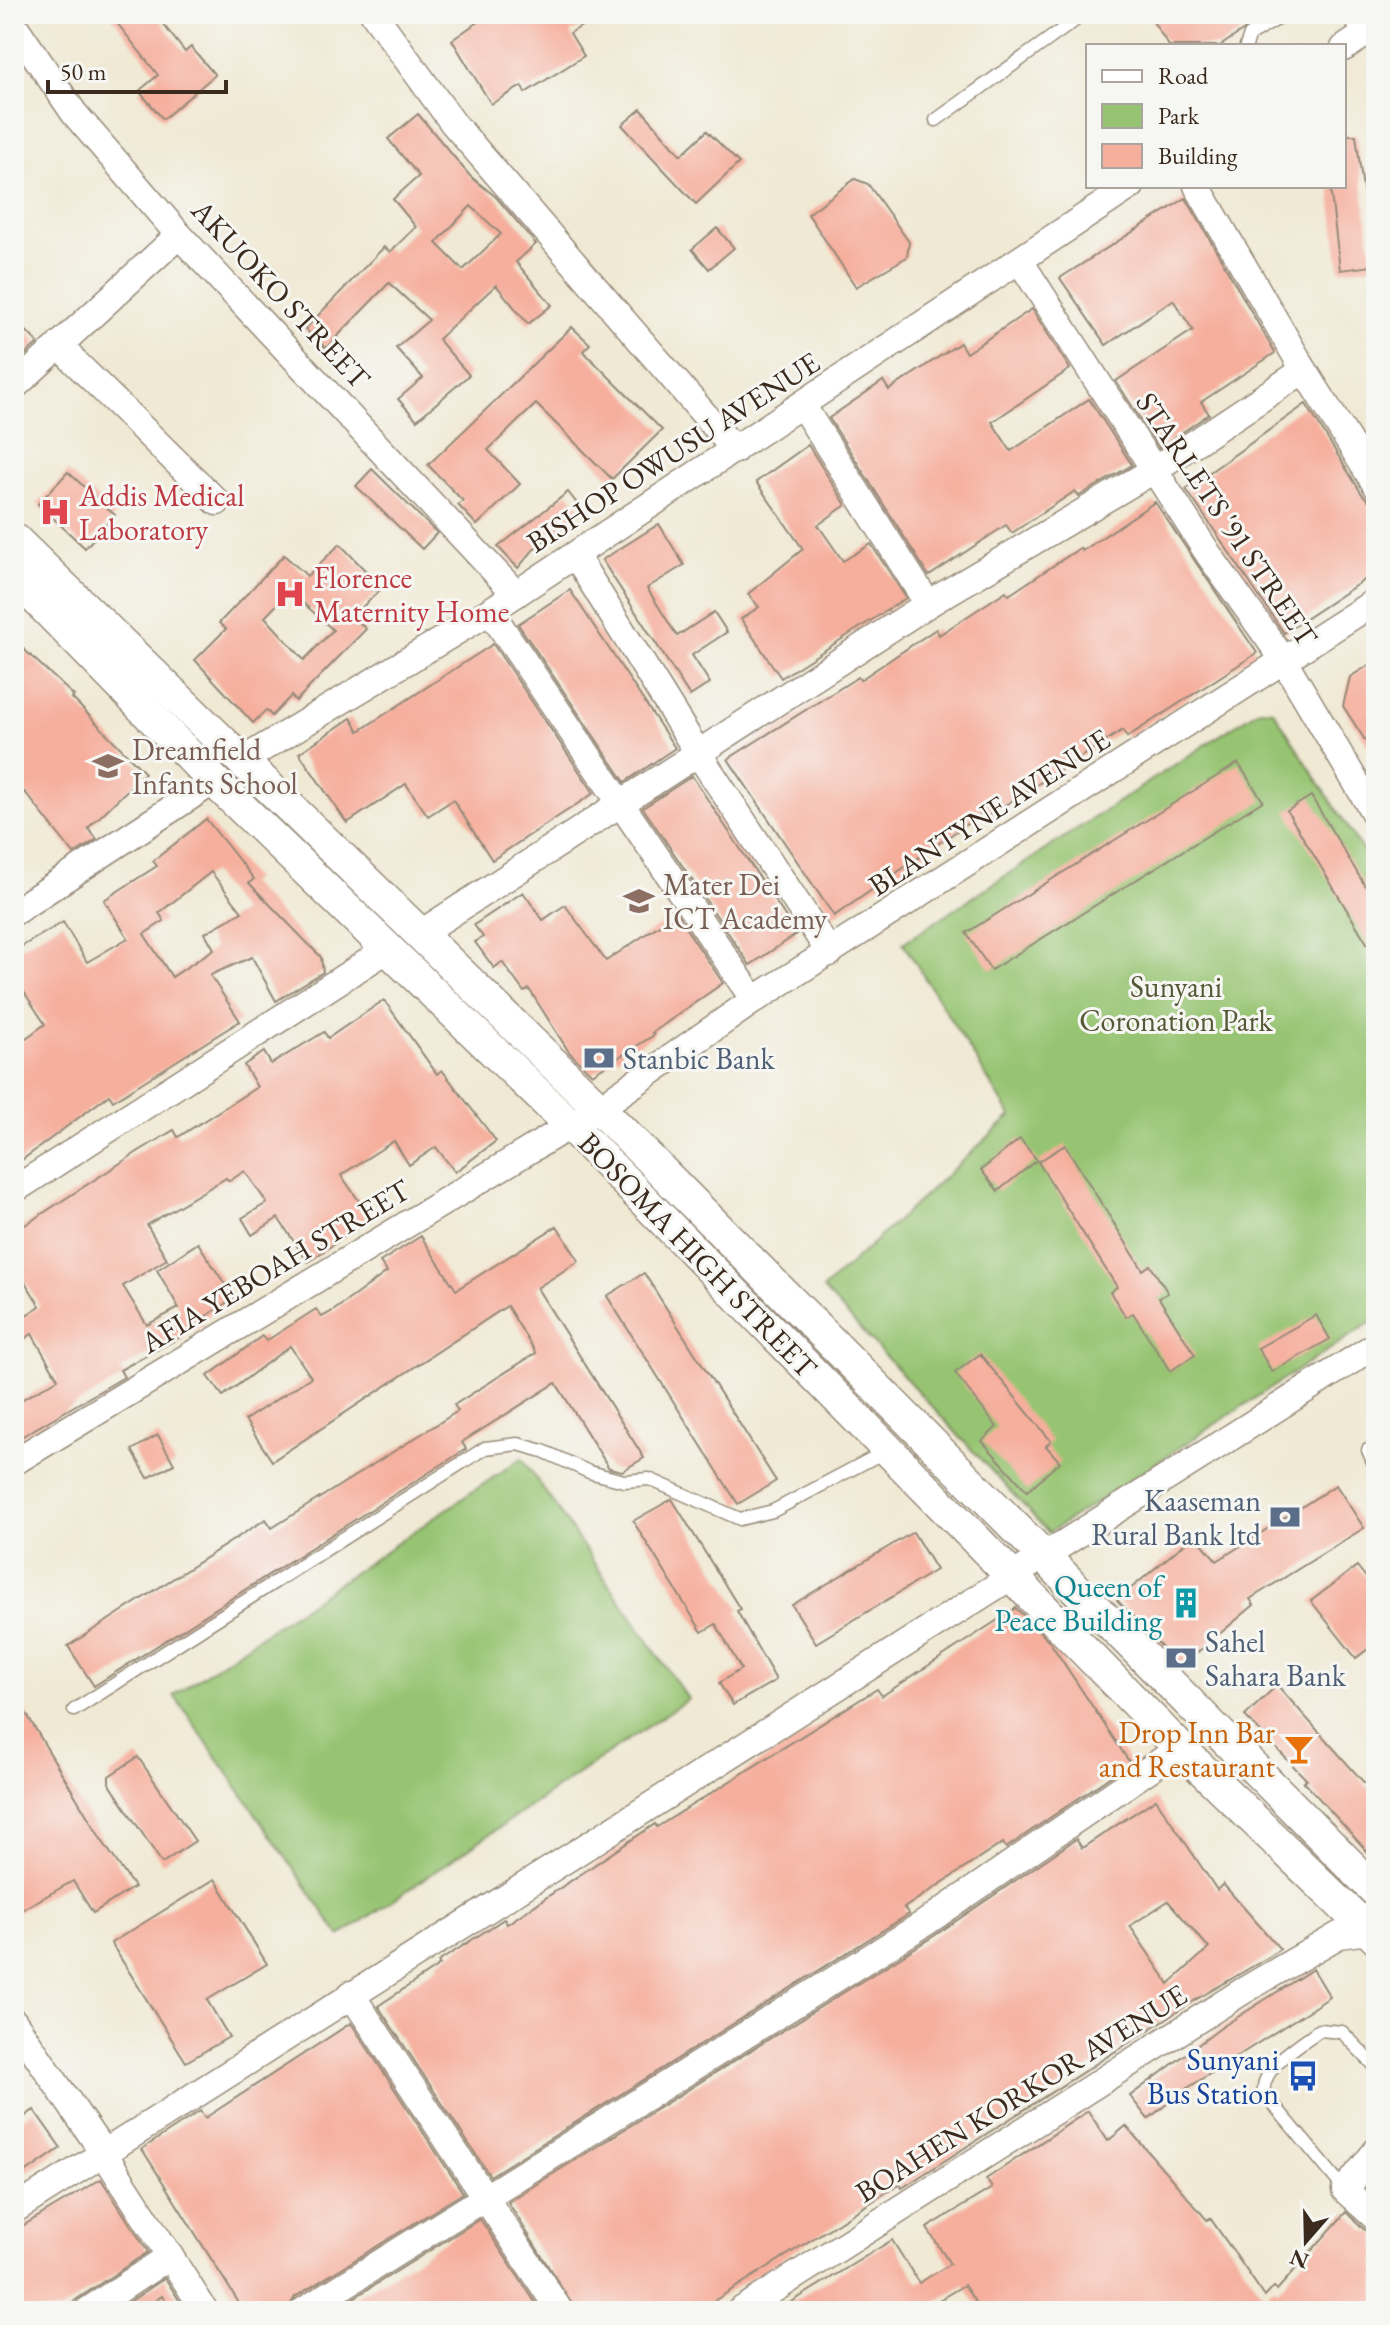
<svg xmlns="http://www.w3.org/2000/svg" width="1390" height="2325" font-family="'EB Garamond',serif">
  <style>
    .green { fill: #97c472; stroke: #697748; stroke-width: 2 }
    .building { fill: #f6af9d; fill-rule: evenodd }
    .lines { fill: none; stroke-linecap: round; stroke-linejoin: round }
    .service-casing { stroke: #968a79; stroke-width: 15 }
    .minor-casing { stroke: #968a79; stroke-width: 29 }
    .tertiary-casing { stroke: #968a79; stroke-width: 35 }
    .service { stroke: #fff; stroke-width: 12 }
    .minor { stroke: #fff; stroke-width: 26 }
    .tertiary { stroke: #fff; stroke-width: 32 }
    .labels { text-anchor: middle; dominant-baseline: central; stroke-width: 6; stroke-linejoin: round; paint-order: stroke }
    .street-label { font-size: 30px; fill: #3b2a1e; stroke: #f6f6f2 }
    .health-label { font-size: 30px; fill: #be3a42; stroke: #f6f6f2; text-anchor: start }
    .education-label { font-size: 30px; fill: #785e54; stroke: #f6f6f2; text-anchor: start }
    .park-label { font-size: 30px; fill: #575837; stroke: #f6f6f2 }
    .service-label { font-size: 30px; fill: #4e5e75; stroke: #f6f6f2; text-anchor: start }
    .culture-label { font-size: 30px; fill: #0d838f; stroke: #f6f6f2; text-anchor: end }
    .food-label { font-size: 30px; fill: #c56008; stroke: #f6f6f2; text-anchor: end }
    .transit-label { font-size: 30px; fill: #164399; stroke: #f6f6f2; text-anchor: end }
  </style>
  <rect width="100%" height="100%" fill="#f6f6f2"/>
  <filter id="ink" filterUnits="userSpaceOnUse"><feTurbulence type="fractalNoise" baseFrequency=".0125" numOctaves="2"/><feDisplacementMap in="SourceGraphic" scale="16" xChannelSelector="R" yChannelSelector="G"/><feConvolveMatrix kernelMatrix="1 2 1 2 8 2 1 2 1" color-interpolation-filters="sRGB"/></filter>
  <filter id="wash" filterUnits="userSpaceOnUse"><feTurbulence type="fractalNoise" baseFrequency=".006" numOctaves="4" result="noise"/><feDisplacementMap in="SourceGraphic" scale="32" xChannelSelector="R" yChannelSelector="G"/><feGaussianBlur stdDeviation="1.8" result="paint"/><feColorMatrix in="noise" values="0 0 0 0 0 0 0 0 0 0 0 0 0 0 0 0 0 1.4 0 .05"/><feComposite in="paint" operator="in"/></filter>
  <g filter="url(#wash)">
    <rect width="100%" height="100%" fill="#f0e9d4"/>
    <g class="green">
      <polygon points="1260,709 1273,710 1376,872 1376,1319 1049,1533 823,1289 1011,1116 903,943"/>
      <polygon points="522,1458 688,1699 340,1936 174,1695"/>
    </g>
    <g id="blocks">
      <g class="building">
        <polygon points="110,14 155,14 185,52 191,47 215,75 163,119 139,91 158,75"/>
        <polygon points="473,14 602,14 570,33 584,56 525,93 522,86 491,104 452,40 479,21"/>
        <polygon points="1148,14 1268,14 1220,46 1169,46"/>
        <polygon points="641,109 681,155 707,131 739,163 696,204 622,125"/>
        <path d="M418 114 470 176 496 197 536 244 516 262 552 305 528 324 496 285 438 339 469 375 417 420 398 399 423 378 396 348 429 320 389 283 326 348 305 329 384 247 390 252 416 227 393 199 419 176 388 139ZM471 206 501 234 463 270 436 243Z"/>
        <polygon points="1344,135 1356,135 1373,266 1340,270 1330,186 1344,186"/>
        <polygon points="855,179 868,184 909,242 907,257 856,287 808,214"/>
        <polygon points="1186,198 1275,353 1201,402 1209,414 1159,448 1116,381 1193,330 1173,300 1106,345 1060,278"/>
        <polygon points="717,228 734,248 709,269 692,249"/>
        <polygon points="1032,309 1070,369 992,422 1011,451 1089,399 1132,465 1079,496 1075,491 1012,533 1006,525 929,576 829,418 883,381 889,390 960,343 966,353"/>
        <polygon points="14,318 38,343 14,365"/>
        <polygon points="572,327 590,344 583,351 662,430 612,479 536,404 488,450 520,484 477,525 458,505 463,501 428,465"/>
        <polygon points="1306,404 1362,494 1376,507 1376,572 1284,633 1186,489"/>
        <polygon points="808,445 846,505 818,525 843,561 871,544 906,598 781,678 741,619 759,607 748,594 803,549 756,482"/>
        <polygon points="372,469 437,533 422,549 356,486"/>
        <polygon points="68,472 115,515 85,548 38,504"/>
        <polygon points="568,492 583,511 535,548 518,568 498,547"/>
        <polygon points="1155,502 1257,653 1127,737 1123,730 983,819 980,815 834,916 728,759 858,677 860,680 936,629 939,635 1006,591 1009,595 1080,548 1082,551"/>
        <polygon points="659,524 684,565 647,588 677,636 714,612 727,632 692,655 710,683 690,696 602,560"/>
        <path d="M340 544 382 588 353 616 366 629 296 701 291 696 272 716 266 710 253 723 195 660 226 629 219 623 284 555 307 576ZM290 591 333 630 304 660 265 617Z"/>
        <polygon points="570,590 675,748 625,782 518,624"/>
        <polygon points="14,640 74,696 72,698 145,773 88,828 97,839 74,854 25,792 14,802"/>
        <polygon points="493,644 594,793 492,860 453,800 428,816 406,784 347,823 299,753 351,718 359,731"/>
        <polygon points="1376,661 1376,757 1343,706 1350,677"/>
        <polygon points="1238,763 1263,801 991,970 966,933"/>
        <polygon points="692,776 797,934 750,965 643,808"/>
        <polygon points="1311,796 1376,904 1376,958 1287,811"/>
        <path d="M206 819 254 879 249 883 321 957 323 972 276 1001 252 957 210 975 240 1021 113 1101 109 1095 14 1166V1047L45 1024 22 989 14 994V951L63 922 87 962 128 938 104 900 157 866 153 861ZM211 872 242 912 205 933 214 949 172 977 144 934 164 921 159 913Z"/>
        <polygon points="523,892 543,920 565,905 606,961 676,914 723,983 652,1033 654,1035 592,1074 569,1052 529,989 524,992 502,962 494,968 475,942 483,937 474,925"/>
        <polygon points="384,1000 437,1074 442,1070 496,1141 455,1172 436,1147 409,1165 394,1141 341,1175 371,1218 308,1262 278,1218 252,1235 242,1218 267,1203 245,1171 229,1181 226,1178 147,1225 167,1259 123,1286 147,1325 179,1308 157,1270 198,1243 234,1298 202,1319 204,1324 120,1370 124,1377 14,1441 14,1404 58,1379 32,1334 14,1346 14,1323 40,1306 14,1264 14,1232 139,1151 174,1130 178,1137 257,1087 244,1065 264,1052 271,1064 324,1032 328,1038"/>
        <polygon points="1020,1139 1037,1160 998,1191 981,1170"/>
        <polygon points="1065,1145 1143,1270 1150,1265 1168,1293 1159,1298 1195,1355 1170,1371 1133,1313 1126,1317 1110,1292 1117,1287 1038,1162"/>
        <polygon points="557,1226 579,1261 537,1288 644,1458 622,1471 609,1468 556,1383 462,1442 466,1449 94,1686 68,1646 266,1519 272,1528 458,1411 454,1405 536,1353 507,1306 272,1461 245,1420 311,1377 290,1346 223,1396 208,1376 262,1336 266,1341 316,1309 322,1317 333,1311 387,1272 380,1262 421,1236 456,1290"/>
        <polygon points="644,1273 776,1481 738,1504 607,1296"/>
        <polygon points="1316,1315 1330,1339 1272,1372 1258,1348"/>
        <polygon points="980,1354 1051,1441 1046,1446 1060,1462 1027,1491 982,1441 997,1427 955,1373"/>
        <polygon points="158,1435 174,1464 148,1478 132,1450"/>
        <polygon points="1336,1485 1364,1528 1250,1599 1254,1605 1180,1667 1117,1600 1195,1535 1217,1561"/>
        <polygon points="672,1499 740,1609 737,1611 776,1680 733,1705 719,1683 741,1669 716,1624 702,1632 633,1521"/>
        <polygon points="913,1532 936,1570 816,1643 792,1605"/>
        <polygon points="1357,1566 1376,1590 1376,1643 1356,1658 1311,1601"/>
        <polygon points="1016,1608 1049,1641 1130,1763 1006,1848 1003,1843 904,1908 909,1914 490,2176 378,2006 440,1965 438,1962 504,1919 507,1924 655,1824 657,1827 877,1689 882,1696"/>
        <polygon points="1277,1685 1376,1796 1376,1861 1304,1782 1307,1780 1245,1716"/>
        <polygon points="14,1693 101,1839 134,1887 93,1913 73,1881 14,1914"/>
        <polygon points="138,1757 195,1841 162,1863 109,1783 109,1776"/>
        <path d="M1156 1799 1217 1890 1223 1884 1280 1949 1272 1955 1197 1999 902 2188 900 2184 698 2311H576L508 2202 934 1936 1076 1839 1082 1848ZM1168 1901 1209 1948 1169 1984 1130 1926Z"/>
        <polygon points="215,1879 267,1964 207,2000 229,2037 186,2062 111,1943"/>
        <polygon points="1313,1969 1330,1997 1183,2091 1148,2119 1130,2096 1222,2027"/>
        <polygon points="351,2023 463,2193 295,2297 287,2311 244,2311 142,2149 200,2111 205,2118"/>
        <polygon points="34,2110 61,2148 25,2173 14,2158 14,2124"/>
        <polygon points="1088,2111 1108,2141 1126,2126 1207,2220 1210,2218 1265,2297 1274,2287 1277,2290 1346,2212 1365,2230 1376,2234 1376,2311 981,2311 964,2285 921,2311 777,2311 892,2240 919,2283 950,2264 927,2228 992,2188 986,2179"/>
        <polygon points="101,2179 148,2252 59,2311 14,2311 14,2231"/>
        <polygon points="480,2219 541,2311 333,2311"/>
        <polygon points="165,2278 186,2311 172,2311 162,2296 141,2311 116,2311"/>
      </g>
    </g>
  </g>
  <g filter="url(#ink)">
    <use href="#blocks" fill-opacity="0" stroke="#968a79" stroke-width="2"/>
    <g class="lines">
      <g class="service-casing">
        <g id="service">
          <polyline points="1347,14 1361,37"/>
          <polyline points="1246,46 1250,35 1286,14"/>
          <polyline points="936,120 1084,14"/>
          <polyline points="1368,1450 1376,1469"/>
          <polyline points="74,1710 485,1448 518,1444 543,1451 589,1472 624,1481 649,1479 740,1519 773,1511 886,1451"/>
          <path d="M1345 2190 1264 2093C1260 2067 1300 2045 1319 2030L1342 2032 1376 2067"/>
        </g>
      </g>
      <g class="minor-casing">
        <g id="minor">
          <polyline points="374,14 453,123 735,450"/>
          <polyline points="14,25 74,113 179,235 516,594"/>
          <polyline points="1344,48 1376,27"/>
          <polyline points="1197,186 1304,370"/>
          <polyline points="1020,261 1209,555 1283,659 1376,816"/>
          <polyline points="61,343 72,359 217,502"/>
          <polyline points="14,387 179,235"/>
          <polyline points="802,405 928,604"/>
          <polyline points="575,555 698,753 830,953"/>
          <polyline points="490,611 754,1000"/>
          <polyline points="243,760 490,611 1131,186"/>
          <polyline points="14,912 214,781"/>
          <polyline points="418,935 928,604 1154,470 1304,370 1376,485"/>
          <polyline points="14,1190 388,949"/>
          <polyline points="14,1462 599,1108 754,1000 1376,601"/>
          <polyline points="351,1994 560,2311"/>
          <polyline points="14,2022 103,2152 205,2311"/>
          <polyline points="1376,2151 1345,2190 1376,2218"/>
          <polyline points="14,2210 1376,1345"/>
          <polyline points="87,2311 170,2256"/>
          <polyline points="303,2311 925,1923 1180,1748"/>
          <polyline points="740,2311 1243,1991 1339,1935 1368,1931 1376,1925"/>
        </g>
      </g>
      <g class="tertiary-casing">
        <g id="tertiary">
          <polyline points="14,539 599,1108 1376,1891"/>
          <polyline points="14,576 214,781 569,1124 1180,1748 1376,1938"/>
        </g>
      </g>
      <use href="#service" class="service"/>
      <use href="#minor" class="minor"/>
      <use href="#tertiary" class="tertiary"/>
    </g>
  </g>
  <defs>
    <g id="hospital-bare" transform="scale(2.4)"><path d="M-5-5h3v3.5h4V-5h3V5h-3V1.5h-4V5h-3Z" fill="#e0444e" stroke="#f6f6f2" stroke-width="2.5" paint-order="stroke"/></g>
    <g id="school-bare" transform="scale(2.4)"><path d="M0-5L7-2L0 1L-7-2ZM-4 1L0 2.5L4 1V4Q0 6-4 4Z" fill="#8d6e63" stroke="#f6f6f2" stroke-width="2.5" paint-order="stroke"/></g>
    <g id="bank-bare" transform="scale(2.4)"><path d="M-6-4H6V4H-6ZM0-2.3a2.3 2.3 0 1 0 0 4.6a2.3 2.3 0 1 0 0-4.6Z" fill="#5c6f8a" stroke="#f6f6f2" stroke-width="2.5" paint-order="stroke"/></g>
    <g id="building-bare" transform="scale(2.4)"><path d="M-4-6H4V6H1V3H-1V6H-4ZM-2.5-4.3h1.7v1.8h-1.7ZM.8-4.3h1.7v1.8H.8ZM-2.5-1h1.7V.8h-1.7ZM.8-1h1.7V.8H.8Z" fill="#0f9aa8" stroke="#f6f6f2" stroke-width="2.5" paint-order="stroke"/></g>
    <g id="bar-bare" transform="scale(2.4)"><path d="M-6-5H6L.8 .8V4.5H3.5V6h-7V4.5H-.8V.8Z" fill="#e8710a" stroke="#f6f6f2" stroke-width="2.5" paint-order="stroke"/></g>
    <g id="bus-bare" transform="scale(2.4)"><path d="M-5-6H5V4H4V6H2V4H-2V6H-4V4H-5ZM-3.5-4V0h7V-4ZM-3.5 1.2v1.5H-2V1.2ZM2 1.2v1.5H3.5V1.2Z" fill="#1a4fb4" stroke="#f6f6f2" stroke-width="2.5" paint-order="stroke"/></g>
  </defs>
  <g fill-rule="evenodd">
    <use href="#hospital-bare" x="55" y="512"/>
    <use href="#hospital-bare" x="290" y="594"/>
    <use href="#school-bare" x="108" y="766"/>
    <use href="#school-bare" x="639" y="901"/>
    <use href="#bank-bare" x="599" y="1058"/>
    <use href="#bank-bare" x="1285" y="1517"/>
    <use href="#building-bare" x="1186" y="1603"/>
    <use href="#bank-bare" x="1181" y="1658"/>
    <use href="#bar-bare" x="1299" y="1749"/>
    <use href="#bus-bare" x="1303" y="2076"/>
  </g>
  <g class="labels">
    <g class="street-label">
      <text transform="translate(281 294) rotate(47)">AKUOKO STREET</text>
      <text transform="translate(673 452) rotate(-33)">BISHOP OWUSU AVENUE</text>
      <text transform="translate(1227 519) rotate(56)">STARLETS '91 STREET</text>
      <text transform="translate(989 812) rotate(-33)">BLANTYNE AVENUE</text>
      <text transform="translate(698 1255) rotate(46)">BOSOMA HIGH STREET</text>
      <text transform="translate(275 1266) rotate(-31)">AFIA YEBOAH STREET</text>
      <text transform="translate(1021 2093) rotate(-32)">BOAHEN KORKOR AVENUE</text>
    </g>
    <g class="health-label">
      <text x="79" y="495">Addis Medical<tspan x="79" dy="34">Laboratory</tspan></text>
      <text x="314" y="577">Florence<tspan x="314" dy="34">Maternity Home</tspan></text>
    </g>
    <g class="education-label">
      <text x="132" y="749">Dreamfield<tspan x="132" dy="34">Infants School</tspan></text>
      <text x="663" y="884">Mater Dei<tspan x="663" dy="34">ICT Academy</tspan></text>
    </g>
    <g class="park-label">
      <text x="1176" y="986">Sunyani<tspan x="1176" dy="34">Coronation Park</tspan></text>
    </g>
    <g class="service-label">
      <text x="623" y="1058">Stanbic Bank</text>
      <text x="1261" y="1500" text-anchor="end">Kaaseman<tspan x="1261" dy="34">Rural Bank ltd</tspan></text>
      <text x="1205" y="1641">Sahel<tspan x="1205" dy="34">Sahara Bank</tspan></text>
    </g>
    <g class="culture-label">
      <text x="1162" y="1586">Queen of<tspan x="1162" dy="34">Peace Building</tspan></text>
    </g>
    <g class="food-label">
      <text x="1275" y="1732">Drop Inn Bar<tspan x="1275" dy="34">and Restaurant</tspan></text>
    </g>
    <g class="transit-label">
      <text x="1279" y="2059">Sunyani<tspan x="1279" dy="34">Bus Station</tspan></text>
    </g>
  </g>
  <rect width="1390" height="2325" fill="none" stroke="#f6f6f2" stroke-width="48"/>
  <rect x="1086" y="44" width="260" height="144" fill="#f6f6f2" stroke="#aba49d" stroke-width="2"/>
  <rect x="1102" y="70" width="40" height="12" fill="#ffffff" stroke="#aba49d" stroke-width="2"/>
  <text x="1158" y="84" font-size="24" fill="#3b2a1e">Road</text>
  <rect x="1102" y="104" width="40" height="24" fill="#97c472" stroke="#aba49d" stroke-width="2"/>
  <text x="1158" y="124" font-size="24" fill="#3b2a1e">Park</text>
  <rect x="1102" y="144" width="40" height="24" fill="#f6af9d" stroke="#aba49d" stroke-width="2"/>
  <text x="1158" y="164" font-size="24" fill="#3b2a1e">Building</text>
  <g transform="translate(1306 2241) rotate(200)" stroke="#f6f6f2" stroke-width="6" paint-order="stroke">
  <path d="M0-6L14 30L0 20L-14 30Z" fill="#3b2a1e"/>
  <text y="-12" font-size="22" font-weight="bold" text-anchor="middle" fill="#3b2a1e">N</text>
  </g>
  <path d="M48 80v12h178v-12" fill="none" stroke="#3b2a1e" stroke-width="4"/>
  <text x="60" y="80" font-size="24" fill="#3b2a1e" stroke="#f6f6f2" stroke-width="6" paint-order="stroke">50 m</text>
</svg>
